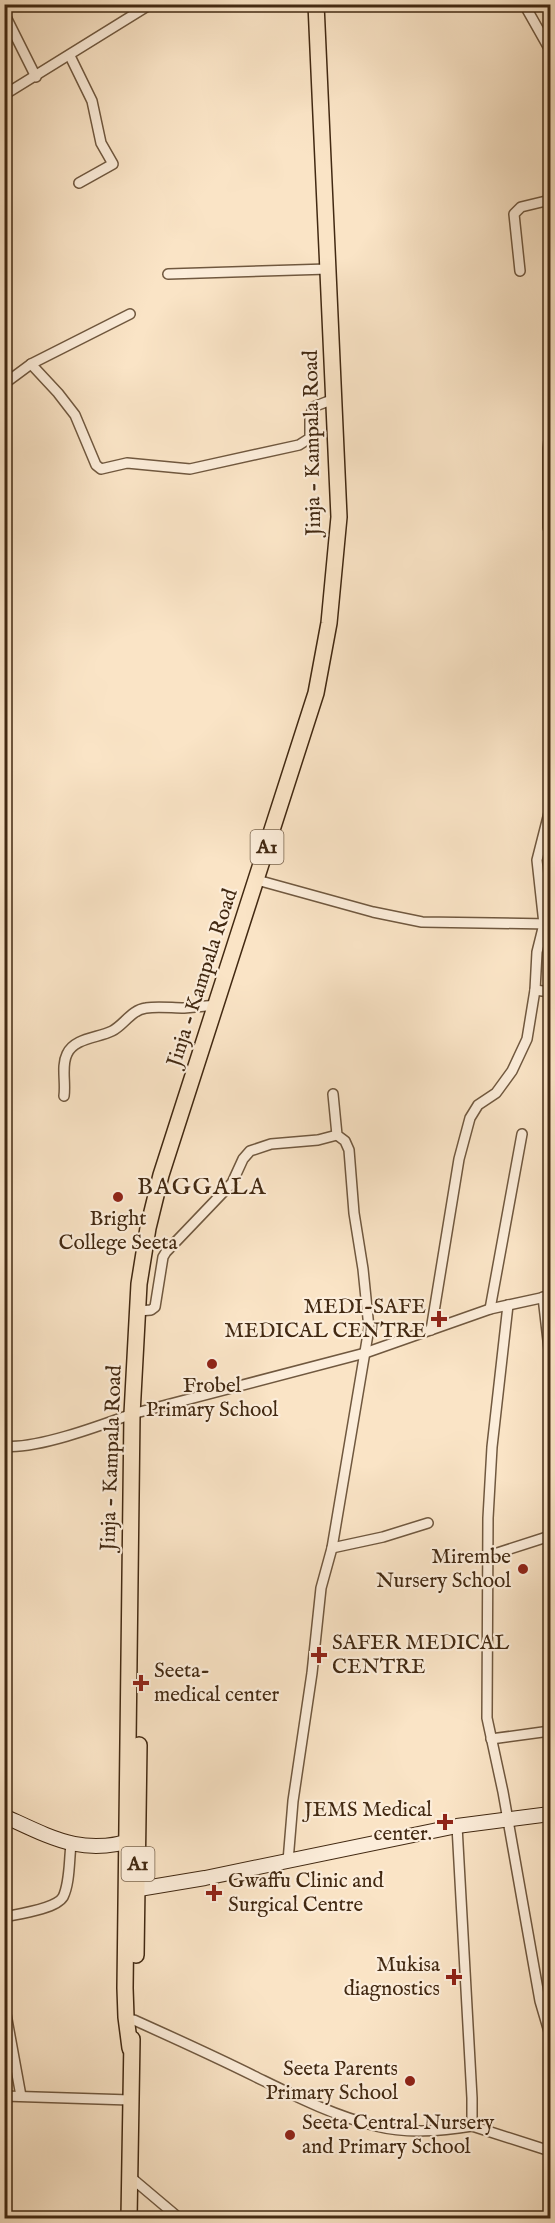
<svg xmlns="http://www.w3.org/2000/svg" width="555" height="2223" font-family="'IM FELL English',serif">
  <style>
    .lines { fill: none; stroke-linecap: round; stroke-linejoin: round }
    .minor-casing { stroke: #70583f; stroke-width: 12 }
    .secondary-casing { stroke: #422912; stroke-width: 16 }
    .trunk-casing { stroke: #422912; stroke-width: 18 }
    .minor { stroke: #fcedda; stroke-width: 9 }
    .secondary { stroke: #fcedda; stroke-width: 14 }
    .trunk { stroke: #fae4c6; stroke-width: 15 }
    .poi-dot { fill: #8f2418; stroke: #fcedda; stroke-width: 2 }
    .labels { text-anchor: middle; dominant-baseline: central; stroke-width: 4.5; stroke-linejoin: round; paint-order: stroke }
    .shield { fill: #fcedda; stroke: #7a644e; stroke-width: 1.5 }
    .shield-label { font-size: 20px; font-weight: bold; fill: #422912 }
    .street-label { font-size: 21px; fill: #422912; stroke: #fcedda }
    .poi-label { font-size: 21px; fill: #422912; stroke: #fcedda; text-anchor: end }
    .quarter-label { font-size: 24px; letter-spacing: 1.5px; fill: #422912; stroke: #fcedda }
  </style>
  <rect width="100%" height="100%" fill="#fae4c6"/>
  <filter id="stains"><feTurbulence type="fractalNoise" baseFrequency=".00333" numOctaves="4"/><feColorMatrix values="0 0 0 0 .2 0 0 0 0 .09 0 0 0 0 .02 0 0 0 .5 -.17"/></filter>
  <radialGradient id="worn" r=".72"><stop offset=".6" stop-color="#630" stop-opacity="0"/><stop offset="1" stop-color="#630" stop-opacity=".3"/></radialGradient>
  <g class="lines">
    <g class="minor-casing">
      <g id="minor">
        <polyline points="524,4 550,50"/>
        <polyline points="4,13 36,77"/>
        <polyline points="70,56 92,101 101,143 113,164 79,183"/>
        <polyline points="4,95 151,4"/>
        <polyline points="520,271 514,214 521,207 550,200"/>
        <polyline points="168,274 328,269"/>
        <polyline points="31,364 58,393 75,415 96,465 101,469 127,463 190,469 299,445 310,438 310,418 313,407 334,399"/>
        <polyline points="4,384 31,364 130,314"/>
        <polyline points="548,528 548,448 550,433"/>
        <polyline points="257,880 373,912 422,922 550,924"/>
        <polyline points="535,990 550,992"/>
        <path d="M64 1096C66 1082 61 1066 67 1054 74 1038 98 1038 112 1031 124 1025 131 1010 146 1008 158 1006 172 1008 184 1008 195 1007 206 1006 217 1005"/>
        <polyline points="543,1297 550,1358"/>
        <polyline points="508,1305 492,1447 488,1518 487,1718 503,1792 540,2001 550,2035"/>
        <polyline points="490,1309 522,1134"/>
        <polyline points="138,1311 151,1310 155,1307 163,1257 166,1252 232,1183 243,1159 250,1151 271,1144 318,1140 337,1135"/>
        <polyline points="431,1330 459,1159 470,1118 478,1105 496,1093 512,1071 527,1039 535,990 537,952 544,924 537,860 550,809 550,783"/>
        <path d="M4 1446C35 1450 102 1425 132 1414L365 1353 490 1309 550 1296"/>
        <polyline points="332,1548 383,1537 428,1523"/>
        <polyline points="488,1556 550,1536"/>
        <polyline points="491,1739 550,1731"/>
        <polyline points="457,1826 472,2098 472,2126 550,2151"/>
        <polyline points="288,1861 293,1801 312,1673 321,1588 332,1548 369,1328 363,1269 354,1213 349,1150 345,1141 337,1135 333,1094"/>
        <path d="M4 1917C18 1914 56 1909 63 1897 70 1883 69 1860 71 1845"/>
        <polyline points="4,2003 21,2096"/>
        <path d="M134 2020C174 2038 214 2056 254 2076 293 2095 334 2116 376 2126 408 2134 440 2131 472 2126"/>
        <polyline points="4,2096 130,2100"/>
        <polyline points="128,2175 179,2218"/>
      </g>
    </g>
    <g class="secondary-casing">
      <g id="secondary">
        <path d="M4 1816C52 1838 84 1857 136 1839"/>
        <polyline points="127,1891 205,1878 457,1826 550,1814"/>
      </g>
    </g>
    <g class="trunk-casing">
      <g id="trunk">
        <polyline points="136,1955 139,1745"/>
        <polyline points="130,2048 126,2017 125,1988 132,1414 139,1284 148,1228 161,1175 316,693 329,623 339,517 316,4"/>
        <polyline points="129,2218 132,2039"/>
      </g>
    </g>
    <use href="#minor" class="minor"/>
    <use href="#secondary" class="secondary"/>
    <use href="#trunk" class="trunk"/>
  </g>
  <g class="poi-dot">
    <circle cx="118" cy="1197" r="6"/>
    <path d="M436 1310h6v6h6v6h-6v6h-6v-6h-6v-6h6z"/>
    <circle cx="212" cy="1364" r="6"/>
    <circle cx="523" cy="1569" r="6"/>
    <path d="M316 1646h6v6h6v6h-6v6h-6v-6h-6v-6h6z"/>
    <path d="M138 1674h6v6h6v6h-6v6h-6v-6h-6v-6h6z"/>
    <path d="M442 1813h6v6h6v6h-6v6h-6v-6h-6v-6h6z"/>
    <path d="M211 1884h6v6h6v6h-6v6h-6v-6h-6v-6h6z"/>
    <path d="M451 1968h6v6h6v6h-6v6h-6v-6h-6v-6h6z"/>
    <circle cx="410" cy="2081" r="6"/>
    <circle cx="290" cy="2135" r="6"/>
  </g>
  <g class="labels">
    <g class="shield">
      <rect x="250.5" y="830" width="33" height="34" rx="4.5"/>
      <rect x="121.5" y="1847" width="33" height="34" rx="4.5"/>
    </g>
    <g class="shield-label">
      <text x="267" y="847">A1</text>
      <text x="138" y="1864">A1</text>
    </g>
    <g class="street-label">
      <text transform="translate(313 443) rotate(-91)">Jinja - Kampala Road</text>
      <text transform="translate(203 978) rotate(-72)">Jinja - Kampala Road</text>
      <text transform="translate(112 1458) rotate(-88)">Jinja - Kampala Road</text>
    </g>
    <g class="poi-label">
      <text x="118" y="1219" text-anchor="middle">Bright<tspan x="118" dy="24">College Seeta</tspan></text>
      <text x="426" y="1307">MEDI-SAFE<tspan x="426" dy="24">MEDICAL CENTRE</tspan></text>
      <text x="212" y="1386" text-anchor="middle">Frobel<tspan x="212" dy="24">Primary School</tspan></text>
      <text x="511" y="1557">Mirembe<tspan x="511" dy="24">Nursery School</tspan></text>
      <text x="332" y="1643" text-anchor="start">SAFER MEDICAL<tspan x="332" dy="24">CENTRE</tspan></text>
      <text x="154" y="1671" text-anchor="start">Seeta-<tspan x="154" dy="24">medical center</tspan></text>
      <text x="432" y="1810">JEMS Medical<tspan x="432" dy="24">center.</tspan></text>
      <text x="228" y="1881" text-anchor="start">Gwaffu Clinic and<tspan x="228" dy="24">Surgical Centre</tspan></text>
      <text x="440" y="1965">Mukisa<tspan x="440" dy="24">diagnostics</tspan></text>
      <text x="398" y="2069">Seeta Parents<tspan x="398" dy="24">Primary School</tspan></text>
      <text x="302" y="2123" text-anchor="start">Seeta Central Nursery<tspan x="302" dy="24">and Primary School</tspan></text>
    </g>
    <g class="quarter-label">
      <text x="202" y="1187">BAGGALA</text>
    </g>
  </g>
  <rect width="555" height="2223" fill="none" stroke="#fae4c6" stroke-width="24"/>
  <rect x="6" y="6" width="543" height="2211" fill="none" stroke="#422912" stroke-width="3"/>
  <rect x="12" y="12" width="531" height="2199" fill="none" stroke="#422912" stroke-width="1.5"/>
  <rect width="100%" height="100%" filter="url(#stains)"/>
  <rect width="100%" height="100%" fill="url(#worn)"/>
</svg>
